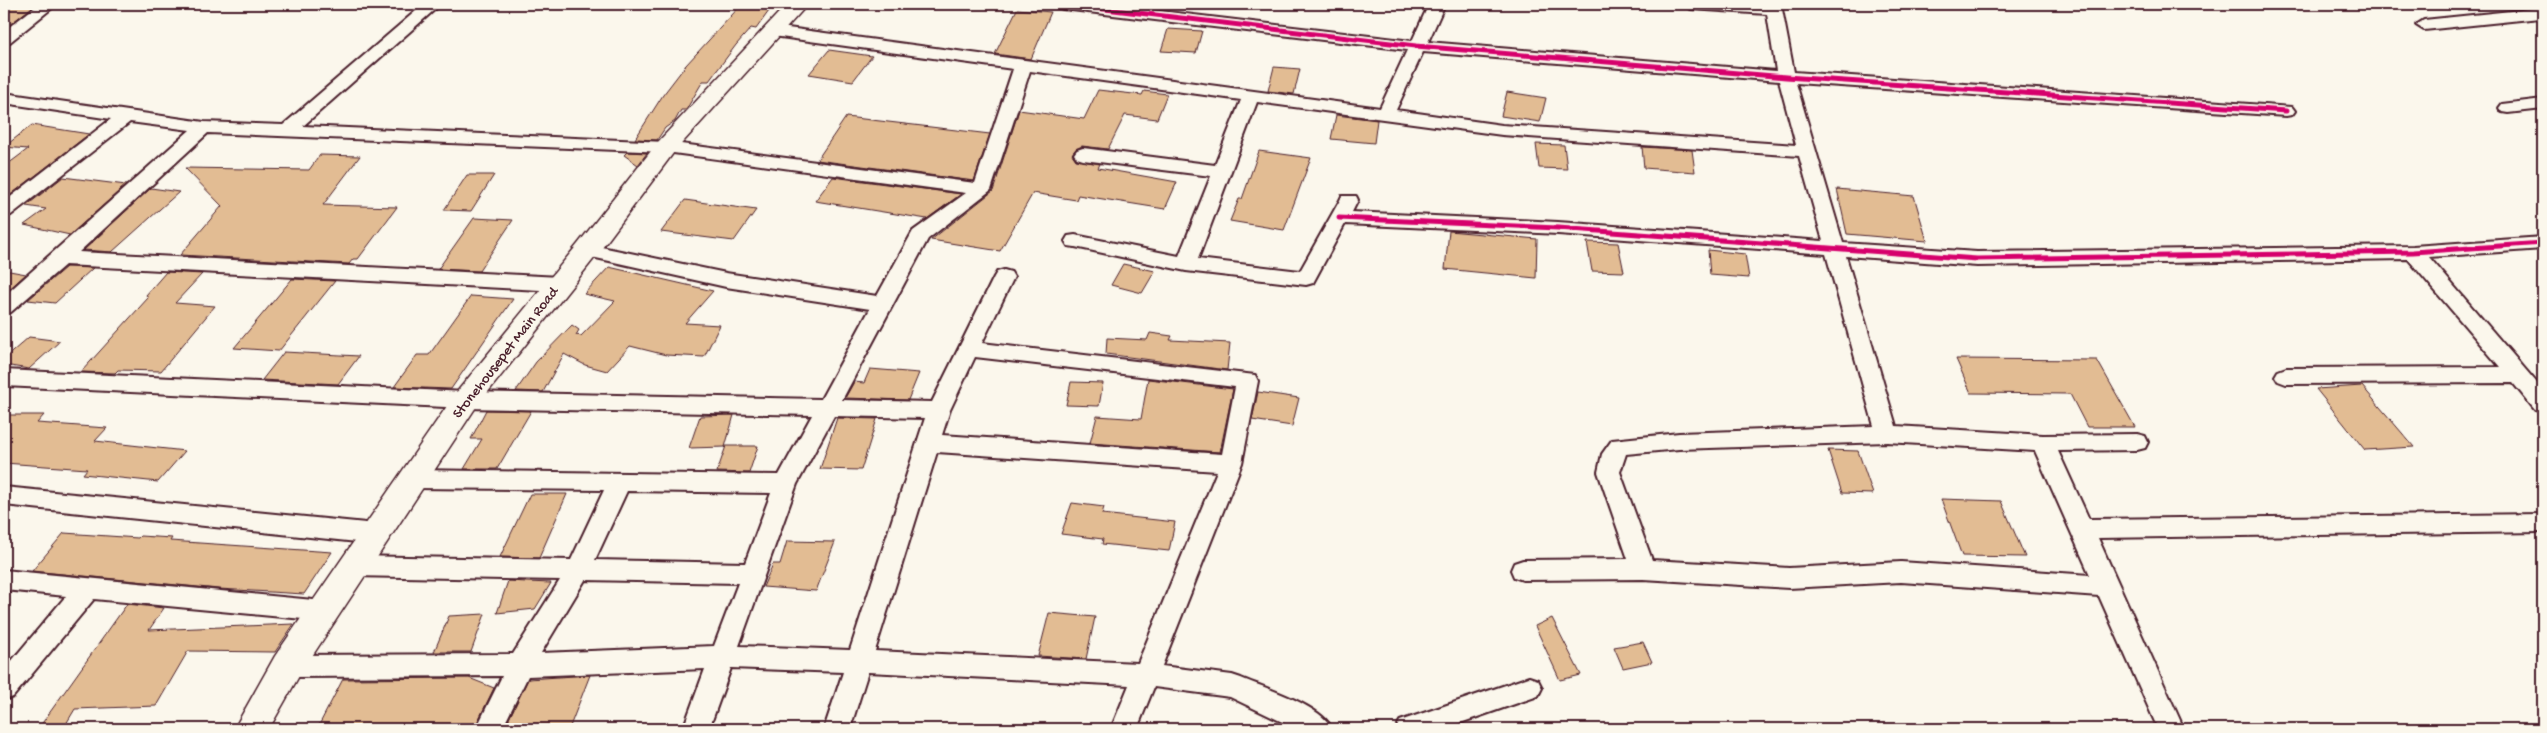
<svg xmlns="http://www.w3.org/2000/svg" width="2547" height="733" font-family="'Gochi Hand',sans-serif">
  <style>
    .building { fill: #e2bc93; stroke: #4a1f2b }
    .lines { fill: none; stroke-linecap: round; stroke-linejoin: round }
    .street-casing { stroke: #4a1f2b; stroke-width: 4 }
    .secondary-casing { stroke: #4a1f2b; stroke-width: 3 }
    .street { fill: #fbf7ec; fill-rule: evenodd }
    .secondary { fill: #fbf7ec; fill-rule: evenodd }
    .cycleway-casing { stroke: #fbf7ec; stroke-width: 8 }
    .cycleway { stroke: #d6006c; stroke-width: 5 }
    .labels { text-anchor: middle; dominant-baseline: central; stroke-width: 4; stroke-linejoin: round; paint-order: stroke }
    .street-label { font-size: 15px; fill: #4a1f2b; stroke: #fbf7ec }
  </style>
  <rect width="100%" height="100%" fill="#fbf7ec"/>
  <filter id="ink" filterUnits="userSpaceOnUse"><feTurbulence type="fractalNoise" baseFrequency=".02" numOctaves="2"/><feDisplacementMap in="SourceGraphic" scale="10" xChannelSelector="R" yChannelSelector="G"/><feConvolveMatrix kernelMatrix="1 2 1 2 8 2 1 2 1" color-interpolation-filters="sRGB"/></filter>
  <g filter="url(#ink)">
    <g class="building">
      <polygon points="4,4 36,4 4,29"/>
      <polygon points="742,4 774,4 756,29 751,28 736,45 709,81 703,81 686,110 681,110 675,121 665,128 657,140 635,139 663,95 686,65"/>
      <polygon points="1017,9 1051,12 1031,59 995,54"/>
      <polygon points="1168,29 1202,31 1196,53 1161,51"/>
      <polygon points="829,50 872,56 853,81 809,74"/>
      <polygon points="1274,67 1300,69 1294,94 1268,91"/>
      <polygon points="1098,90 1142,95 1144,91 1167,94 1157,119 1125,115 1108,149 1082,146 1076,149 1072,154 1076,160 1100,164 1098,168 1177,182 1165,209 1078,195 1076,200 1033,193 1000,251 931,240 993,191 1019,110 1084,119"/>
      <polygon points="1507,92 1546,98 1540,122 1501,116"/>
      <polygon points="1336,115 1377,120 1374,143 1331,139"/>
      <polygon points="846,117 990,134 974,181 817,160"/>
      <polygon points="32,125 89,134 4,200 4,167 28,149 4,147"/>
      <polygon points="1536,144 1564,145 1567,169 1539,168"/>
      <polygon points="1642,147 1692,150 1695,172 1644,168"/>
      <polygon points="1259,151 1311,158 1284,230 1230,221 1239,199 1242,199"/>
      <polygon points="627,152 647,153 638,165 624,155"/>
      <polygon points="320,155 360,156 323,205 397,207 358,259 353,259 349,264 180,255 222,206 185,168 309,170"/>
      <polygon points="467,175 494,175 471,211 444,210"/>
      <polygon points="63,177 126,185 70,235 24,225 46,209 26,206"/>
      <polygon points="833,177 961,194 927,219 815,201"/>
      <polygon points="151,188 179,192 112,252 84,250"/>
      <polygon points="1837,189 1914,196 1927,241 1847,234"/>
      <polygon points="685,200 756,210 734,241 661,232"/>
      <polygon points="474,218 513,220 479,271 438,269"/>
      <polygon points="1449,231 1537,239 1536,278 1445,269"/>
      <polygon points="1587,242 1618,243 1624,272 1592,271"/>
      <polygon points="1708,250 1745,254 1749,278 1710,275"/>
      <polygon points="1123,264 1155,271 1142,293 1111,285"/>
      <polygon points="66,267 93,268 55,303 28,300"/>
      <polygon points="609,267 713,291 685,323 720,325 704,357 666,355 630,346 607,371 585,365 564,354 543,392 516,391 536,362 572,325 579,330 576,335 581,336 615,301 584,294"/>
      <polygon points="4,270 26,274 4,294"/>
      <polygon points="166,272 202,274 175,303 215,306 161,371 118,370 115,373 81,372 148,298 146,295"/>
      <polygon points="292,279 335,281 279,351 234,348"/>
      <polygon points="471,296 513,299 451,389 394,387 417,355 429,355"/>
      <polygon points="1150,333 1172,336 1170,340 1230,343 1227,370 1106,354 1107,338 1147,340"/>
      <polygon points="29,337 60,341 29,369 4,365 4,359"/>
      <polygon points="284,352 359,356 338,384 262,380"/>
      <polygon points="1956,359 2097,360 2135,427 2087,427 2070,394 1971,393"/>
      <polygon points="870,369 919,373 908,400 845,398 854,382 864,383"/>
      <polygon points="1148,379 1233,389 1220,452 1090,443 1097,416 1141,419"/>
      <polygon points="1071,382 1103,383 1099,406 1066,405"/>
      <polygon points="2362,386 2414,447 2365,450 2316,389"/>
      <polygon points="1258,392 1299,398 1292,426 1252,420"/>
      <polygon points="486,410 531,411 497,469 464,469 482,439 471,439"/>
      <polygon points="4,415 44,415 37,423 107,428 95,441 185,451 158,482 83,474 87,469 4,463"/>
      <polygon points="734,415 725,447 689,448 700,416"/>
      <polygon points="837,418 877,419 861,470 820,469"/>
      <polygon points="726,446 758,446 749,473 717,472"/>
      <polygon points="1828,450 1858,451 1873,494 1842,493"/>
      <polygon points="530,494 567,494 539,558 500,557"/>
      <polygon points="1941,499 2001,501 2025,557 1962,556"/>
      <polygon points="1072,503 1104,507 1102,514 1175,522 1169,551 1102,544 1103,539 1061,534"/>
      <polygon points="64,533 138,538 140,536 172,538 170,541 332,552 304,594 219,589 32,571"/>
      <polygon points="787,541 835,542 816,591 763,587 773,564 780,564"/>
      <polygon points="508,581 527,582 551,583 535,609 497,613"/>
      <polygon points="127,604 164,608 149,630 294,624 275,652 188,651 156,706 75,709 63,729 38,729"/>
      <polygon points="1049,613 1095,617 1086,659 1038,656"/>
      <polygon points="485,614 471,652 434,652 449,616"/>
      <polygon points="1552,618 1581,675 1560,680 1535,626"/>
      <polygon points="1643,642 1652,662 1623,668 1614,647"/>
      <polygon points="590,675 569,729 504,729 528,679"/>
      <polygon points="469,678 494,688 474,729 317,729 343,679"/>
    </g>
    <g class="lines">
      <g class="street-casing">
        <g id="street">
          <polygon points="39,4 57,4 10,42 4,44 4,31"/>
          <path d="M424 4H441L303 126 666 142 975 183 1013 69 773 36 765 31 767 28 773 26 1380 108 1407 50 1063 9 1057 7 1055 4H1101L1412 41 1429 4H1445L1428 42 1776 71 1767 14 1691 9 1683 4H1781L1794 72 2292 107 2295 111 2292 115 2286 116 1796 83 1843 243 1977 252 2413 246 2543 237V249L2429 257 2543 390V412L2535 410 2513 383 2286 384 2278 381 2275 376 2278 371 2286 368 2500 367 2408 259 1977 266 1846 256 1896 426 2043 435 2137 434 2145 436 2148 442 2145 448 2137 450 2058 451 2089 519 2543 514V532L2098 538 2184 729H2158L2099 596 1901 582 1789 588 1643 579 1523 580 1514 577 1511 570 1514 563 1523 560 1628 559 1598 472 1602 454 1612 440 1679 433 1874 426 1826 254 1558 234 1345 224 1313 283 1306 285 1186 271 1075 247 1068 246 1065 241 1068 236 1075 235 1179 256 1211 176 1083 160 1077 158 1074 154 1077 150 1083 148 1215 165 1241 100 1030 71 991 190 928 239 842 400 932 402 994 277 997 272 1004 270 1011 272 1014 277 982 343 1255 375 1258 381 1242 463 1162 666 1232 675 1241 678C1265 688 1323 706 1332 729H1297L1230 697 1154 687 1137 729H1111L1129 685 868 672 850 729H824L843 672 731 668 709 729H683L705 669 528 676 502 729H476L502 676 287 677 278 674 274 666 278 658 287 655 513 654 560 580 353 576 344 573 341 566 344 559 353 556 571 560 604 490 413 488 405 485 402 479 405 473 413 470 779 475 812 415 466 408 4 386V370L466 392 821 399 870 309 726 287 587 256 580 255 577 250 580 245 587 244 726 273 877 296 913 231 966 193 666 152 208 133 79 252 560 277 567 279 570 284 567 289 560 291 65 265 11 312 4 314V296L190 130 130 122 11 215 4 217V202L111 119 4 103V93L204 122 283 125ZM1423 52 1779 81 1796 145 1502 125 1396 110ZM1257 102 1502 135 1799 156 1823 241 1558 222 1352 212 1358 200 1356 196H1342L1340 200 1300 271 1198 259ZM975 357 1235 387 1222 454 942 435 950 410ZM834 416 925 418 850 650 739 646 797 484ZM1887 442 2035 451 2090 575 1901 562 1789 568 1652 560 1620 472 1626 454 1679 449ZM937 452 1217 471 1138 663 875 651ZM627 491 771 493 745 563 595 560ZM585 580 738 583 714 646 541 653Z"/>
          <polygon points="2540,8 2543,9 2543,17 2540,18 2424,30 2416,25 2424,20"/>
          <polygon points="2543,99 2543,109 2508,113 2502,112 2499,108 2502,104"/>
          <polygon points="4,487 376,524 384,527 388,534 384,541 376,544 4,505"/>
          <polygon points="4,570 324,601 333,604 336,611 333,618 324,621 94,599 13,697 4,700 4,670 66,596 4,590"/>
          <polygon points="1529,677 1538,680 1542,688 1538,696 1443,729 1396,729 1400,721"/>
        </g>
      </g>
      <g class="secondary-casing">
        <polygon id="secondary" points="787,4 808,4 674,152 596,256 476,407 299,676 269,729 234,729 275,656 456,393 578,244 658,142"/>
      </g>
      <use href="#street" class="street"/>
      <use href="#secondary" class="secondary"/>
      <g class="cycleway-casing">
        <g id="cycleway">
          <polyline points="1063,4 1416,46 1786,77 2286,111"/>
          <polyline points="1339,218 1558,228 1977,259 2413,252 2543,243"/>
        </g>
      </g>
      <use href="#cycleway" class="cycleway"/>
    </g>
  </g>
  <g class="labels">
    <g class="street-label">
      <text transform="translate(506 353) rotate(-52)">Stonehousepet Main Road</text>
    </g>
  </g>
  <rect width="2547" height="733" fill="none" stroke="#fbf7ec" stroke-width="20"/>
  <rect x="10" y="10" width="2527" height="713" fill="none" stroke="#4a1f2b" stroke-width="2" filter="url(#ink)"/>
</svg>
